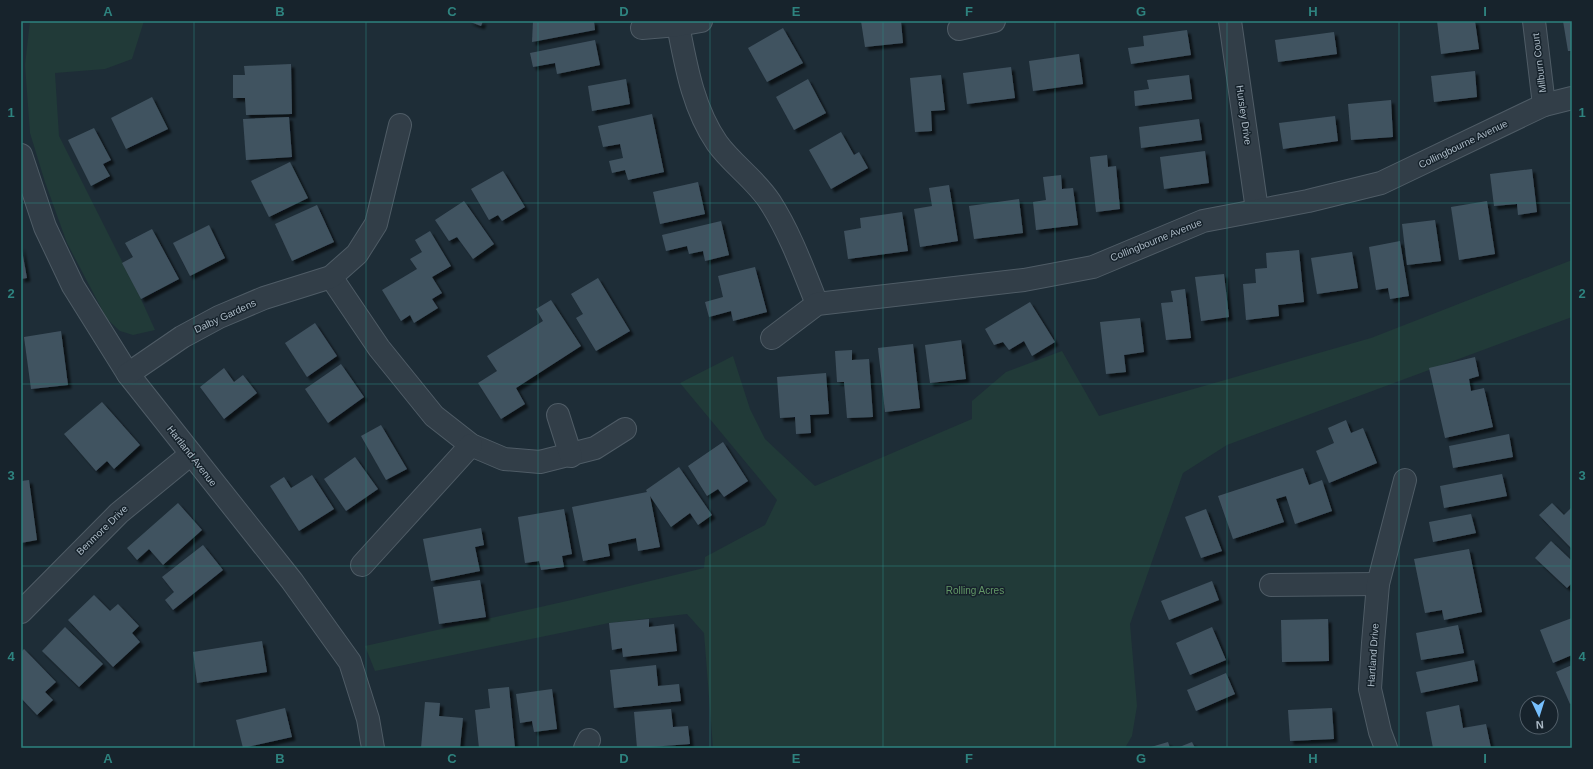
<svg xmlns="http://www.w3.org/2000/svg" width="1593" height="769" font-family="Helvetica,sans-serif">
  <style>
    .green { fill: #213a38 }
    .building { fill: #415360; filter: url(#shadow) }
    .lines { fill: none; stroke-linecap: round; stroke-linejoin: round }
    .minor-casing { stroke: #4f5c66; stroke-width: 24 }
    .minor { stroke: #323e48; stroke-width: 22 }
    .grid { fill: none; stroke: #2e837f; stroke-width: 1; stroke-opacity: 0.55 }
    .labels { text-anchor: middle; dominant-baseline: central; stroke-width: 3; stroke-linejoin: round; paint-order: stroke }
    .street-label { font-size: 10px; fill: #abb9c5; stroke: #17232c }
    .park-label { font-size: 10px; fill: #629666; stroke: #17232c }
    .neatline { fill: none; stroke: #2e837f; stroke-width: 1.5 }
    .grid-label { font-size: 13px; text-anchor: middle; font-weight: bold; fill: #2e837f }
  </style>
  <defs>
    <filter id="shadow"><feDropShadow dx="3.5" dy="3.5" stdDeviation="1" flood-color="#0009"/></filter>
  </defs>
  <rect width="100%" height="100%" fill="#1e2d37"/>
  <g class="green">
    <polygon points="30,21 144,21 132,59 105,69 55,73 59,136 141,299 155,330 133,335 120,331 107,319 67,243 45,182 30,133 25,65"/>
    <polygon points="1572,260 1572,317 1227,445 1183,473 1130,624 1137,706 1132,736 1125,748 713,748 704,633 687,614 609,623 375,671 365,646 567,601 704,568 705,557 765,525 777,500 680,383 733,356 750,409 765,439 815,486 972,419 972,401 1006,372 1062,351 1099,416 1371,338"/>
  </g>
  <g class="building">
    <polygon points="468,21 483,21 481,26"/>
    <polygon points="533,21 594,21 595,30 532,42"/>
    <polygon points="861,21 901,21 903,43 865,47"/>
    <polygon points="1437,21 1475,21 1479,49 1441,54"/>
    <polygon points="1563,21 1572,21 1572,51 1568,51"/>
    <polygon points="783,28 803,63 767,82 748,48"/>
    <polygon points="1187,30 1191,55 1131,64 1128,48 1144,46 1143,36"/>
    <polygon points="1334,32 1337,54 1278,62 1275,40"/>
    <polygon points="595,40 600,65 557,74 555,63 533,67 530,53"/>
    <polygon points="1079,54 1083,84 1033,91 1029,61"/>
    <polygon points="291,64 292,114 246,115 245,98 233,98 233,75 245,75 244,66"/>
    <polygon points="1011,67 1015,98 967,104 963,73"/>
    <polygon points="1475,71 1477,97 1434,102 1431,76"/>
    <polygon points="941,75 945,110 931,111 932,131 915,132 910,78"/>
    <polygon points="1189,75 1192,99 1135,106 1134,91 1149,89 1147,80"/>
    <polygon points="626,79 630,104 592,111 588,86"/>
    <polygon points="808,79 826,113 794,130 776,97"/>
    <polygon points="152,97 168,129 126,149 111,118"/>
    <polygon points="1391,100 1393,137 1351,140 1348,104"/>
    <polygon points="652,114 664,172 628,180 625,170 612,173 609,161 623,158 620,144 603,147 598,126"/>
    <polygon points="1335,116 1338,141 1283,149 1279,123"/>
    <polygon points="289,117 292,157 246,160 243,119"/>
    <polygon points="1199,119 1202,140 1141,148 1139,127"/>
    <polygon points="94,128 111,160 103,164 110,176 91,186 68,140"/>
    <polygon points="841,132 854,155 859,152 868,168 831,189 809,150"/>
    <polygon points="1205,151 1209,183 1164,189 1160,157"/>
    <polygon points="1107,155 1108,167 1116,166 1120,209 1096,212 1090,157"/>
    <polygon points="290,162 308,198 269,217 251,181"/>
    <polygon points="1532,169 1537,212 1518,215 1517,204 1494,206 1490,174"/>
    <polygon points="503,171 525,207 502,221 498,215 489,220 471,189"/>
    <polygon points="1061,175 1062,189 1073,188 1078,225 1036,230 1033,202 1046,200 1043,177"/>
    <polygon points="698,182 705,214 660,224 653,192"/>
    <polygon points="949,185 958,241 920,247 914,209 932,206 929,188"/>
    <polygon points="1019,199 1023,233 974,239 969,206"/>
    <polygon points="464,201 494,244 473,259 457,237 449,241 435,220"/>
    <polygon points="1487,201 1495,254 1459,260 1451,207"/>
    <polygon points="317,205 334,242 292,261 275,224"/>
    <polygon points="902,212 908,251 848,259 844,231 861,228 860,218"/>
    <polygon points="1435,220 1441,261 1407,265 1402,224"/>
    <polygon points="721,221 729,255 705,261 703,251 689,254 687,246 666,251 662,235"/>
    <polygon points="209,225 225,258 190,276 173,243"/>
    <polygon points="152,229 179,279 141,299 122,263 133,257 125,243"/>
    <polygon points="430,231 451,266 432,277 442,293 432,299 438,308 414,323 410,315 401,321 382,290 417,269 410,259 422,252 415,240"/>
    <polygon points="1400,241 1409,296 1390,299 1388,288 1376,290 1369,247"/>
    <polygon points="21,245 27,278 21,279"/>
    <polygon points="1299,250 1304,302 1278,305 1279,316 1246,320 1243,284 1256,283 1255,269 1267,268 1266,253"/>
    <polygon points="1352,252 1358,288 1317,294 1311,258"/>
    <polygon points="755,267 767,312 733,321 731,311 709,317 705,302 723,297 718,276"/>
    <polygon points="1224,274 1229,317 1201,321 1195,277"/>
    <polygon points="598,278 630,331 596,351 576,318 583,314 571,294"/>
    <polygon points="1185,289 1191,338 1166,340 1161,303 1173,302 1171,291"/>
    <polygon points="551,300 581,346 516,388 525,404 501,419 478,383 497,371 487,356 543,321 536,309"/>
    <polygon points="1030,302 1055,342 1032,356 1024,341 1009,350 1003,342 994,345 985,329"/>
    <polygon points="1140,318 1144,352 1124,355 1126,372 1106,374 1100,322"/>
    <polygon points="315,323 337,356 307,377 285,343"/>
    <polygon points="61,331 68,385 31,389 24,337"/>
    <polygon points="961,340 966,379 930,383 925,345"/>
    <polygon points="913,344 920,408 885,412 878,348"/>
    <polygon points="852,350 852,360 869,359 873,417 847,418 844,382 837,382 835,351"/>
    <polygon points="1475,357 1479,376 1469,379 1471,391 1484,388 1493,427 1445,438 1429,368"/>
    <polygon points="341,364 364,397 328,423 305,389"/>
    <polygon points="224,368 234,382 243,375 257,393 224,419 200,387"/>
    <polygon points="826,373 829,414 810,415 811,433 796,434 795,417 780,418 777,377"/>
    <polygon points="102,402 140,445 114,469 107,461 96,471 64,434"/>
    <polygon points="1346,420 1351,433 1363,428 1377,463 1329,483 1316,451 1334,443 1328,428"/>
    <polygon points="381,425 407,469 386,480 361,436"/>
    <polygon points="1509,434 1513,457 1453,468 1449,446"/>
    <polygon points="723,442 748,481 724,497 718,489 707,496 688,466"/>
    <polygon points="355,457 378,489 346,511 324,479"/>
    <polygon points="679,467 712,515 698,525 690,513 671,527 650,496 660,547 638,551 636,538 608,544 610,556 583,561 572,507 647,492 646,490"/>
    <polygon points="1303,468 1309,485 1322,480 1332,511 1295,524 1286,496 1276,499 1284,522 1233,539 1218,496"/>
    <polygon points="1502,474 1507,496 1444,508 1440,486"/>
    <polygon points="312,475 334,509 299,531 270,486 284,477 291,488"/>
    <polygon points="29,480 37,540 21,543 21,481"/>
    <polygon points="178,503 202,530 163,565 149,549 137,560 127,548"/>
    <polygon points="1552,503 1564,515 1572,507 1572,549 1539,515"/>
    <polygon points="564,509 572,554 562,556 564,567 541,570 539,561 525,563 518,517"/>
    <polygon points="1206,509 1222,551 1201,558 1185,517"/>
    <polygon points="1471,514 1476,533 1433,542 1429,522"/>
    <polygon points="481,528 484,545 475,547 480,571 431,581 423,539"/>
    <polygon points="1551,541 1572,561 1572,583 1567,588 1535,558"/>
    <polygon points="203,545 223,570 173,610 165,600 174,592 162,577"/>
    <polygon points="1469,549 1482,612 1444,620 1442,610 1425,613 1414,559"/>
    <polygon points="480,580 486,617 439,624 433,587"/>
    <polygon points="1212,581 1219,600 1169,620 1161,601"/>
    <polygon points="94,595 110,611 118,604 139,626 132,633 140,642 113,667 68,620"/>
    <polygon points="1572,618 1572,655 1553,663 1540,630"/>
    <polygon points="649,619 649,627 674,624 677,651 623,657 622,648 612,650 609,623"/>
    <polygon points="1328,619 1329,661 1282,662 1281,620"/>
    <polygon points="1458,625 1464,653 1421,660 1416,633"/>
    <polygon points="65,627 103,664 79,687 42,651"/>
    <polygon points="1212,627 1226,660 1190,675 1176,643"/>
    <polygon points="262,641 267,672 197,683 193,652"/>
    <polygon points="24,649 56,682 45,692 53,700 37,715 21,698 21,652"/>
    <polygon points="1474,660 1478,681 1421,693 1416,672"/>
    <polygon points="656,665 658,686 679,684 681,701 614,708 610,670"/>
    <polygon points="1572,665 1572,703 1570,704 1556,672"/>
    <polygon points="1226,673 1235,694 1196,711 1187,690"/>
    <polygon points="509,687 515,748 479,748 475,710 490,708 488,689"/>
    <polygon points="552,689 557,729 534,732 532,721 520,723 516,694"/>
    <polygon points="425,702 440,703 439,716 463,718 460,748 421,748"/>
    <polygon points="1459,705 1463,728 1486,724 1491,748 1433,748 1426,712"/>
    <polygon points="285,708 292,737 243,748 236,720"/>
    <polygon points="1332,708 1334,739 1290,741 1288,710"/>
    <polygon points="671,709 673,727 688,726 690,744 637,748 634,712"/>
    <polygon points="1168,742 1170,748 1151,748 1151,747"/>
    <polygon points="1192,742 1195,748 1177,748"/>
  </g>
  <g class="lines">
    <g class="minor-casing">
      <g id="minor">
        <polyline points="1230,21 1257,210"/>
        <polyline points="1534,21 1544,105"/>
        <path d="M678 25C686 66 693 108 717 143 732 164 756 180 770 202 790 233 803 269 817 304"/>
        <polyline points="642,28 678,25 701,21"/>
        <polyline points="959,29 994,21"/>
        <polyline points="21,155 45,227 73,286 128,374 292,581 350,662 368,719 373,748"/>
        <polyline points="331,277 379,348 434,416 471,445 504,459 540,462 595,448 625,429"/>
        <polyline points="772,338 817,304 1024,280 1093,267 1203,221 1308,201 1381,183 1544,105 1572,98"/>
        <polyline points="128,374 182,337 219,317 264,298 331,277 357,254 376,224 400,125"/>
        <polyline points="558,415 571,456"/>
        <polyline points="362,565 471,445"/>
        <polyline points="1271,585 1378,584"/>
        <polyline points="21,612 119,513 191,454"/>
        <polyline points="585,748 589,740"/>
        <polyline points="1386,748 1380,732 1370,689 1373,643 1378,584 1405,480"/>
      </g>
    </g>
    <use href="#minor" class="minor"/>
  </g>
  <path class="grid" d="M194 21V748M366 21V748M538 21V748M710 21V748M883 21V748M1055 21V748M1227 21V748M1399 21V748M21 203H1572M21 384H1572M21 566H1572"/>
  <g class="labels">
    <g class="street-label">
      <text transform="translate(1539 63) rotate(-97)">Milburn Court</text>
      <text transform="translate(1244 115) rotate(82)">Hursley Drive</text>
      <text transform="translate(1463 144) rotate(-26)">Collingbourne Avenue</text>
      <text transform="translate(1156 240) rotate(-22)">Collingbourne Avenue</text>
      <text transform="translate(225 316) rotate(-25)">Dalby Gardens</text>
      <text transform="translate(192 456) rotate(52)">Hartland Avenue</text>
      <text transform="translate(102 530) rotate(-44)">Benmore Drive</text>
      <text transform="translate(1373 655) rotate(-86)">Hartland Drive</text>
    </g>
    <g class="park-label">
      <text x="975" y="590">Rolling Acres</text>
    </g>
  </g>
  <rect width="1593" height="769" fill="none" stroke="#17232c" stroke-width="44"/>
  <g transform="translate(1539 715) rotate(176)"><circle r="19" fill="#17232c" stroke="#525f69"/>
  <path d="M0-3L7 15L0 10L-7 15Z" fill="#77c0fe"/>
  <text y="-6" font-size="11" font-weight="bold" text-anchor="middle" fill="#abb9c5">N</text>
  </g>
  <rect x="22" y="22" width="1549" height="725" class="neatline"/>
  <g class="grid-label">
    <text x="108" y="16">A</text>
    <text x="280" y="16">B</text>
    <text x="452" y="16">C</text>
    <text x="624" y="16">D</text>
    <text x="796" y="16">E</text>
    <text x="969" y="16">F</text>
    <text x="1141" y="16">G</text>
    <text x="1313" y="16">H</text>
    <text x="1485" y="16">I</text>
    <text x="11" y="117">1</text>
    <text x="1582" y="117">1</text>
    <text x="11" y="298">2</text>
    <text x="1582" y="298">2</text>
    <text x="11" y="480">3</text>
    <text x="1582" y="480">3</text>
    <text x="11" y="661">4</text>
    <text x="1582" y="661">4</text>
    <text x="108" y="763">A</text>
    <text x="280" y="763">B</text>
    <text x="452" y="763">C</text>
    <text x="624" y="763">D</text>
    <text x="796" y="763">E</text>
    <text x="969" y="763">F</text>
    <text x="1141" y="763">G</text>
    <text x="1313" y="763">H</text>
    <text x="1485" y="763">I</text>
  </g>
</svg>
